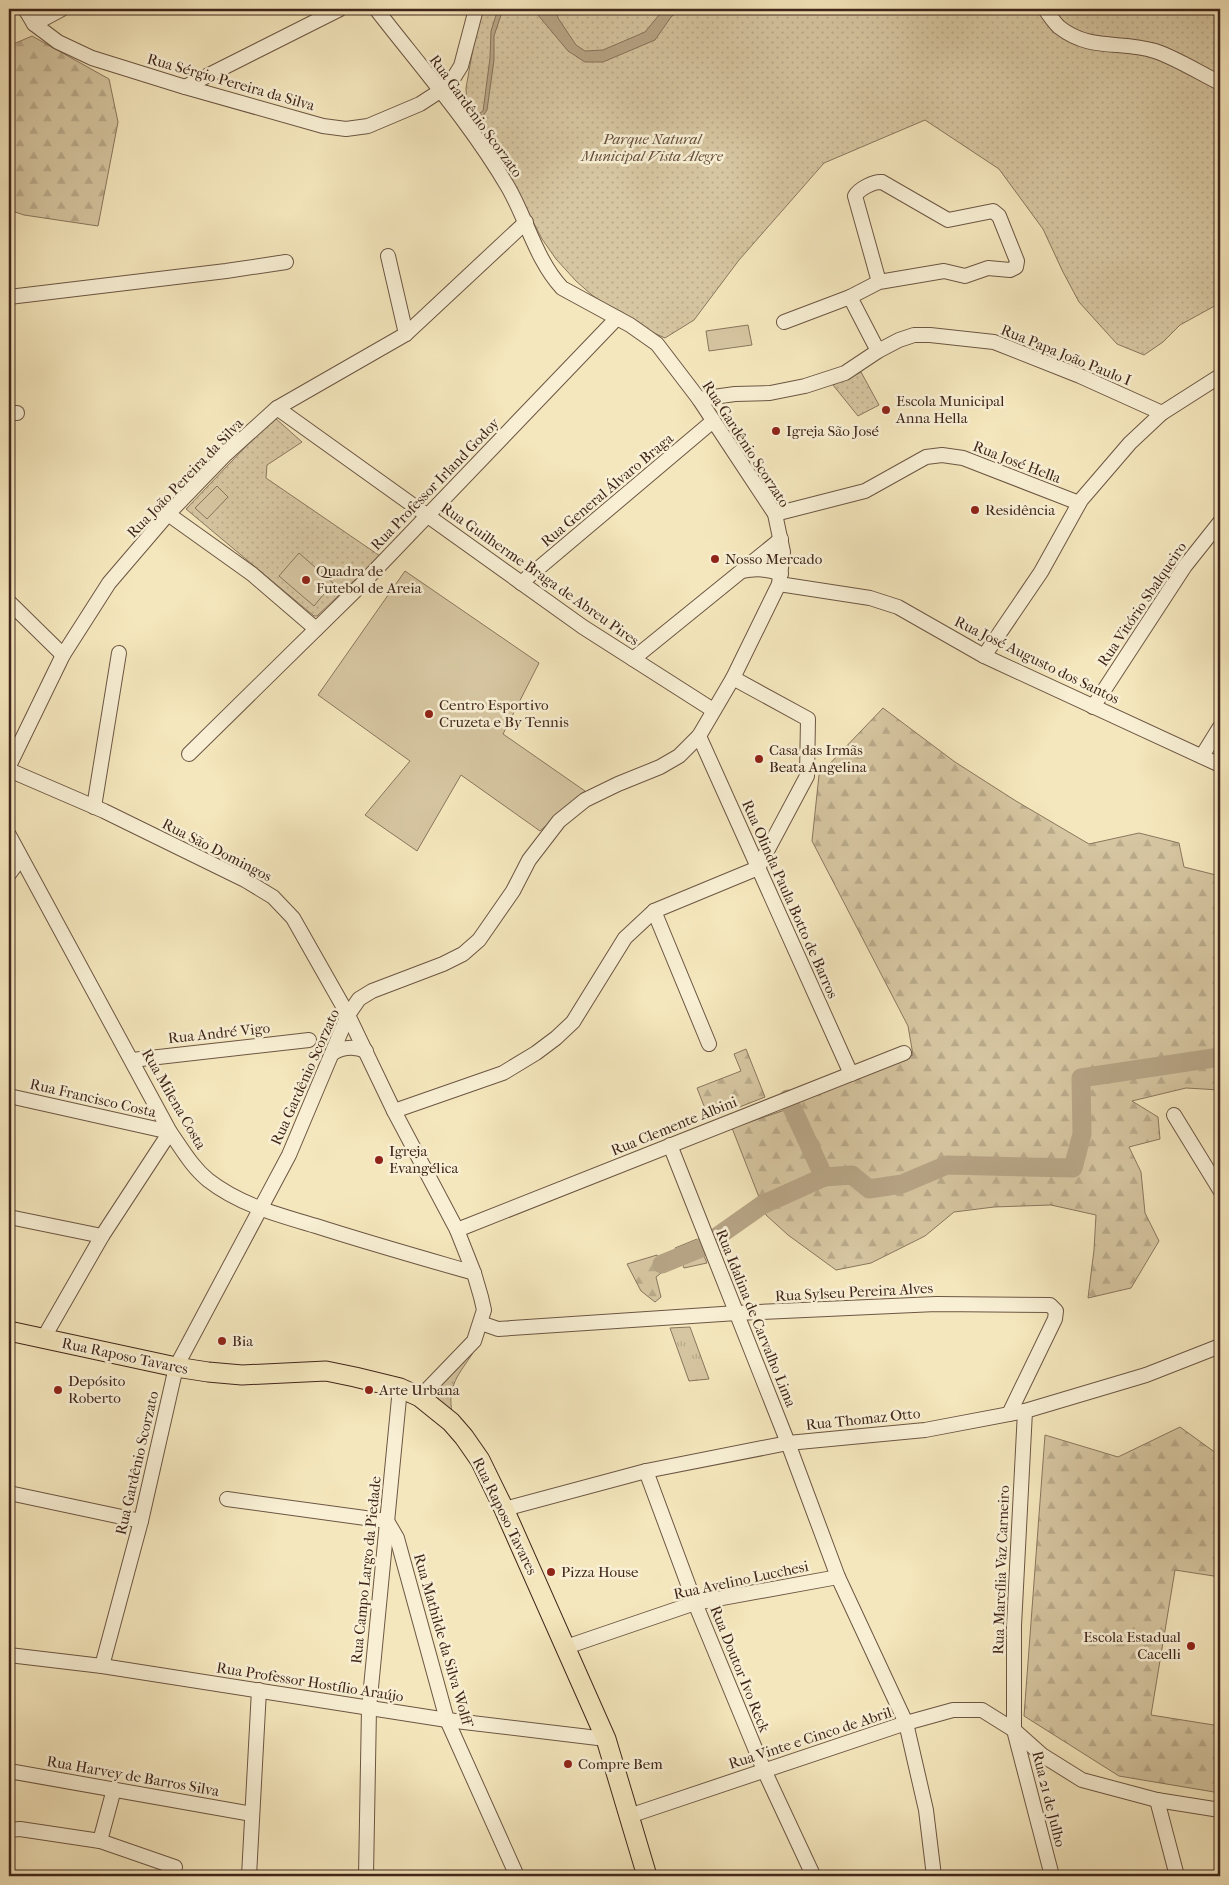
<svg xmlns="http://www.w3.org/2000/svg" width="1229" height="1885" font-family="'IM FELL French Canon',serif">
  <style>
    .grass { fill: url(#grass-tufts); stroke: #8a765e }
    .forest { fill: url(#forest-firs); stroke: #8a765e }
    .park { fill: url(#park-dots); stroke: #8a765e }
    .pitch { fill: #d6c6a1; stroke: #8a765e }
    .water { fill: #b7a586; stroke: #87725b }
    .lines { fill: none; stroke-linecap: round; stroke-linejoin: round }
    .river { stroke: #b7a586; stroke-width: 19 }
    .minor-casing { stroke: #6c5643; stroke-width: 16 }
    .major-casing { stroke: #3f251a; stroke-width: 21 }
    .minor { stroke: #f8efd4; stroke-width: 14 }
    .major { stroke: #f5e7bd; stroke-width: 19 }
    .poi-dot { fill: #8f2418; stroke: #f8efd4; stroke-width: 2 }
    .labels { text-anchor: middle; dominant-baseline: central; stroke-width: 5; stroke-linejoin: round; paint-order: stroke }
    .street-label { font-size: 15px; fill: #3f251a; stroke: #f8efd4 }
    .park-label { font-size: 15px; font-style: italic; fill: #654d3c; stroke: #f8efd4 }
    .poi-label { font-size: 15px; fill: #3f251a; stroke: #f8efd4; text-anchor: start }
  </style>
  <defs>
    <pattern id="grass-tufts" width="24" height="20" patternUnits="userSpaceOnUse" patternTransform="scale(1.25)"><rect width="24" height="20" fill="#d6c6a1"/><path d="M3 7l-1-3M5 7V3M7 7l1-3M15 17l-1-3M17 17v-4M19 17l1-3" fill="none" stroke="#b9aa8a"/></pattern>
    <pattern id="forest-firs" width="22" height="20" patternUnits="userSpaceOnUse" patternTransform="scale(1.25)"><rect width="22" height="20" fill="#d6c6a1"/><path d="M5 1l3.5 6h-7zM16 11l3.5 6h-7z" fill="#b9aa8a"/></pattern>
    <pattern id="park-dots" width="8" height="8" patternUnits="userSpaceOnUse" patternTransform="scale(1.25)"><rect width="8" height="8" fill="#d6c6a1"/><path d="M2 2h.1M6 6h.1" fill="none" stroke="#b9aa8a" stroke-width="1.8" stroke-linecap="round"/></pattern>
  </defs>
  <rect width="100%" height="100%" fill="#f5e7bd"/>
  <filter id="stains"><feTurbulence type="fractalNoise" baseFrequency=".004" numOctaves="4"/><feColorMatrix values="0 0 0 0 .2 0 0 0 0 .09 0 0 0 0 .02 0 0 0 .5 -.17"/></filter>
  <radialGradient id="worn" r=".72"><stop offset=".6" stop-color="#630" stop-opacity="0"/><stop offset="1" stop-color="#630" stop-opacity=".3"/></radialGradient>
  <g class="grass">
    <polygon points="697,1239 707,1263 684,1268 675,1248"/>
    <polygon points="690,1327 709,1379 689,1381 670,1328"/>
  </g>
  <g class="forest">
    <polygon points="32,36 109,79 118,122 98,226 24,215 9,210 9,46"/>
    <polygon points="883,708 955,762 1016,801 1089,844 1139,833 1179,843 1184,867 1220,876 1220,1090 1186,1088 1132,1101 1158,1117 1160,1139 1129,1147 1141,1172 1145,1213 1159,1241 1131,1288 1088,1298 1094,1250 1096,1215 1051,1205 994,1207 954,1212 925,1236 871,1263 836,1270 788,1235 766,1215 732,1128 785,1110 825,1088 913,1055 908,1026 812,841 819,775"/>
    <polygon points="746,1049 765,1097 709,1119 697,1088 741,1071 734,1054"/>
    <polygon points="657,1255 665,1270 656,1277 661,1297 655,1302 641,1291 627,1264"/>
    <polygon points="1180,1427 1220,1456 1220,1577 1175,1570 1151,1715 1220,1726 1220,1793 1119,1776 1024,1716 1045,1435 1118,1457"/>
  </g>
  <g class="park">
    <polygon points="480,9 1220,9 1220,303 1180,325 1163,342 1144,355 1117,344 1079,302 1063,272 1043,229 999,169 925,120 824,163 739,260 694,320 665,338 643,328 593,296 576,281 556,259 542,239 523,202 467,109 466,88"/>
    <polygon points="861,372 879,405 858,416 833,385"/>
    <polygon points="274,417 302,442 267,465 266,478 380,556 317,616 314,616 186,509"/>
    <path d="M473 1353C459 1374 447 1386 452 1412L435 1396 437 1386Z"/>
  </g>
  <g class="pitch">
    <polygon points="748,325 752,345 709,351 706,331"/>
    <polygon points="217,486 228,497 207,519 195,508"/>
    <polygon points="299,553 333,583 314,606 279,576"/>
    <polygon points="405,571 539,663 503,734 585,791 540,831 461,775 417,851 365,815 410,761 318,695"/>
  </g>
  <g class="water">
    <polygon points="498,9 503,9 494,36 494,60 487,110 480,120 477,115 483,111 490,58 491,31"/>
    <polygon points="533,9 556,9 558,18 576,45 585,51 603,50 645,32 664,9 681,9 671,17 655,40 603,62 585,62 568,51"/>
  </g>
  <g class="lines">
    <g class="river">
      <polyline points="788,1099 824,1177"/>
      <polyline points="662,1264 701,1248 762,1205 824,1177 852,1175 869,1189 902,1184 947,1165 1073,1168 1082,1134 1081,1078 1220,1057"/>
    </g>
    <g class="minor-casing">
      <g id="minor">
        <polyline points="25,9 34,24 58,42 92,58 185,87 323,126 346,129 368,126 420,104 440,91 451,82 461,66 476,9"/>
        <path d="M1045 9C1049 15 1054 22 1059 27 1091 52 1120 40 1155 51 1176 58 1200 73 1220 83"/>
        <polyline points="34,24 62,9"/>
        <polyline points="185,87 340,9"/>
        <polyline points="388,256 406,334"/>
        <polyline points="9,297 226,271 286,262"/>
        <polyline points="850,297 878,351"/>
        <path d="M784 322 850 297 879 282 944 271 965 276 988 268 1010 270 1016 267 1017 261 999 216 993 211 948 220 882 182C874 181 859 189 855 196L879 282"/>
        <polyline points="699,399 735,394 770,393 805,386 845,373 878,351 899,340 914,335 930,335 994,342 1080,376 1162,413"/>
        <polyline points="277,408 583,627 713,710"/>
        <polyline points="9,413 17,413"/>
        <polyline points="168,514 252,574 316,629"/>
        <polyline points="775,514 865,491 926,457 942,455 963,458 1079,503"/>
        <path d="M742 571C757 568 767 569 781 574"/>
        <polyline points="521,583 713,421"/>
        <polyline points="779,584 870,598 898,607 984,656 1220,765"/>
        <polyline points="9,602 63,655"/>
        <polyline points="984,656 1041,572 1081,500 1130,443 1162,413 1220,376"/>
        <polyline points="633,659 781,539"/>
        <polyline points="1093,707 1185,566 1220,522"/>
        <polyline points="699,736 851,1074"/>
        <polyline points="189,754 360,586 617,318"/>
        <polyline points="1202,756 1220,727"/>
        <polyline points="9,766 63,655 109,583 168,514 226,454 277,408 406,334 526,222"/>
        <polyline points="9,770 104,811 245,880 273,897 293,918 348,1015 394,1111 457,1230 474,1273 481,1297 484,1310 474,1341 420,1397"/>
        <polyline points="94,807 119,653"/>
        <path d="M9 835 170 1132C182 1149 192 1167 208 1180 240 1205 279 1215 316 1226 369 1243 422 1258 474 1273"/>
        <polyline points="9,874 20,859"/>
        <polyline points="654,911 709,1044"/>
        <path d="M333 1053C343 1047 354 1046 366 1051"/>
        <polyline points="132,1060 309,1040"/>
        <polyline points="9,1096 170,1132 102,1236 43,1339"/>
        <polyline points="394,1111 503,1073 536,1053 556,1038 573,1022 625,938 654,911 758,868 807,776 808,719 733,678"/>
        <polyline points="1174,1115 1220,1190"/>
        <polyline points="670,1145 788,1443 838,1577 906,1723 926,1810 934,1876"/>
        <polyline points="9,1217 102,1236"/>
        <polyline points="457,1230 904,1053"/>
        <polyline points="481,1323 498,1329 737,1313 936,1304 1050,1305 1056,1311 1055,1319 1009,1414"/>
        <polyline points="1025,1411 1014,1626 1014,1730 1052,1876"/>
        <polyline points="646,1471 695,1603 764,1770 813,1875"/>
        <polyline points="9,1493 141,1521"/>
        <polyline points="227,1499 387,1521 397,1538 447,1720 517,1876"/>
        <polyline points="504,1509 646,1471 788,1443 925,1430 1025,1411 1146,1375 1220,1346"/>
        <polyline points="566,1647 695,1603 838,1577"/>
        <polyline points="9,1655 102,1666 447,1720 606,1739"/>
        <path d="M102 1666 141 1521 176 1367 289 1155 348 1015 359 999 372 991 443 964 463 954 479 940 513 891 529 860 559 821 585 800 618 784 660 767 679 756 699 736 733 678 779 584 783 552 775 514 699 399 657 344 630 325 562 288C536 260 527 220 508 187 471 124 421 67 376 9"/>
        <polyline points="9,1771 252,1814"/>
        <polyline points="1157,1800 1177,1876"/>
        <polyline points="629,1816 906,1723 953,1710 982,1710 1014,1730 1042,1755 1082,1780 1157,1800 1220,1810"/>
        <polyline points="9,1830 20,1829 100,1841 175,1867"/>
        <polyline points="100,1841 114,1789"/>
        <polyline points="249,1876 259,1690"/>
        <polyline points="366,1876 369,1708 400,1388"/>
      </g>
    </g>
    <g class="major-casing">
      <polyline id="major" points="9,1331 176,1367 208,1372 242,1375 326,1371 355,1377 400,1388 420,1397 451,1422 464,1437 480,1460 504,1509 606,1739 647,1876"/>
    </g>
    <use href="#minor" class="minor"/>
    <use href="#major" class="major"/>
  </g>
  <g class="poi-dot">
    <circle cx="886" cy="410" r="5"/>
    <circle cx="776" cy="431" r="5"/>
    <circle cx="975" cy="510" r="5"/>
    <circle cx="715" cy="559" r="5"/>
    <circle cx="306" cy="580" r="5"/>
    <circle cx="429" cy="714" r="5"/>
    <circle cx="759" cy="759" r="5"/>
    <circle cx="379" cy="1160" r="5"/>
    <circle cx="222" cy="1341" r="5"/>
    <circle cx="58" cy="1390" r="5"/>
    <circle cx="369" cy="1390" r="5"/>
    <circle cx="551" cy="1572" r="5"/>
    <circle cx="1191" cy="1646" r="5"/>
    <circle cx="568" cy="1764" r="5"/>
  </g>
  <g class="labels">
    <g class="street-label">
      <text transform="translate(231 82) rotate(16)">Rua Sérgio Pereira da Silva</text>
      <text transform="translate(476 116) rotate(54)">Rua Gardênio Scorzato</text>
      <text transform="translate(1066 355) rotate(22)">Rua Papa João Paulo I</text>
      <text transform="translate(746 444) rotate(57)">Rua Gardênio Scorzato</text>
      <text transform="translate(1017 462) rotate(21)">Rua José Hella</text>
      <text transform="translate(185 478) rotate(-46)">Rua João Pereira da Silva</text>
      <text transform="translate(435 484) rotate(-46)">Rua Professor Irland Godoy</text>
      <text transform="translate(607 490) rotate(-40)">Rua General Álvaro Braga</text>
      <text transform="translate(540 574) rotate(35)">Rua Guilherme Braga de Abreu Pires</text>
      <text transform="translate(1142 604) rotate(-56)">Rua Vitório Sbalqueiro</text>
      <text transform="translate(1037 660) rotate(26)">Rua José Augusto dos Santos</text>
      <text transform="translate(217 850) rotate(27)">Rua São Domingos</text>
      <text transform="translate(790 899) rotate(66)">Rua Olinda Paula Botto de Barros</text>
      <text transform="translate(219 1033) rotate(-6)">Rua André Vigo</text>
      <text transform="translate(305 1077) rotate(-66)">Rua Gardênio Scorzato</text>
      <text transform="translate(93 1098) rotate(13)">Rua Francisco Costa</text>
      <text transform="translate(174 1099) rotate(60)">Rua Milena Costa</text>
      <text transform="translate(674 1126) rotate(-22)">Rua Clemente Albini</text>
      <text transform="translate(854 1292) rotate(-3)">Rua Sylseu Pereira Alves</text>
      <text transform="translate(756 1318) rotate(68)">Rua Idalina de Carvalho Lima</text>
      <text transform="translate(125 1356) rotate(12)">Rua Raposo Tavares</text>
      <text transform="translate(863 1419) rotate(-6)">Rua Thomaz Otto</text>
      <text transform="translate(137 1463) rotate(-77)">Rua Gardênio Scorzato</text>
      <text transform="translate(505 1516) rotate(64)">Rua Raposo Tavares</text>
      <text transform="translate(366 1570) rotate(-84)">Rua Campo Largo da Piedade</text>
      <text transform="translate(1001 1570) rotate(-88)">Rua Marcília Vaz Carneiro</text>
      <text transform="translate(741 1580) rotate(-12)">Rua Avelino Lucchesi</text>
      <text transform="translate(443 1639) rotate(74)">Rua Mathilde da Silva Wolff</text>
      <text transform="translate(740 1669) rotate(68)">Rua Doutor Ivo Reck</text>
      <text transform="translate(310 1682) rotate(9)">Rua Professor Hostílio Araújo</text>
      <text transform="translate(810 1738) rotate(-18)">Rua Vinte e Cinco de Abril</text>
      <text transform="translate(133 1776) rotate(10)">Rua Harvey de Barros Silva</text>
      <text transform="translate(1049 1799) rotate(76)">Rua 21 de Julho</text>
    </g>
    <g class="park-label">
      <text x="652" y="139">Parque Natural<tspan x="652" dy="17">Municipal Vista Alegre</tspan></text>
    </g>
    <g class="poi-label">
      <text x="896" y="401">Escola Municipal<tspan x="896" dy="17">Anna Hella</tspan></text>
      <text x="786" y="431">Igreja São José</text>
      <text x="985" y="510">Residência</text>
      <text x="725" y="559">Nosso Mercado</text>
      <text x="316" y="571">Quadra de<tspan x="316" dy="17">Futebol de Areia</tspan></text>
      <text x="439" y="705">Centro Esportivo<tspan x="439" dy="17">Cruzeta e By Tennis</tspan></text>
      <text x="769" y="750">Casa das Irmãs<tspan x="769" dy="17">Beata Angelina</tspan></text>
      <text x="389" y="1151">Igreja<tspan x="389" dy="17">Evangélica</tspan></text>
      <text x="232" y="1341">Bia</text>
      <text x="68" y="1381">Depósito<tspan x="68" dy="17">Roberto</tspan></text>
      <text x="379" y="1390">Arte Urbana</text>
      <text x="561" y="1572">Pizza House</text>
      <text x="1181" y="1637" text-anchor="end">Escola Estadual<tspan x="1181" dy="17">Cacelli</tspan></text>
      <text x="578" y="1764">Compre Bem</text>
    </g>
  </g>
  <rect width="1229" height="1885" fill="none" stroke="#f5e7bd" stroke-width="30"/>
  <rect x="10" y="10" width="1209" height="1865" fill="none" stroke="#3f251a" stroke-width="2.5"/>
  <rect x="15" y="15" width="1199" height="1855" fill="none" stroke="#3f251a"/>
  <rect width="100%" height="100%" filter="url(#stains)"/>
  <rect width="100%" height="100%" fill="url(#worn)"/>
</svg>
